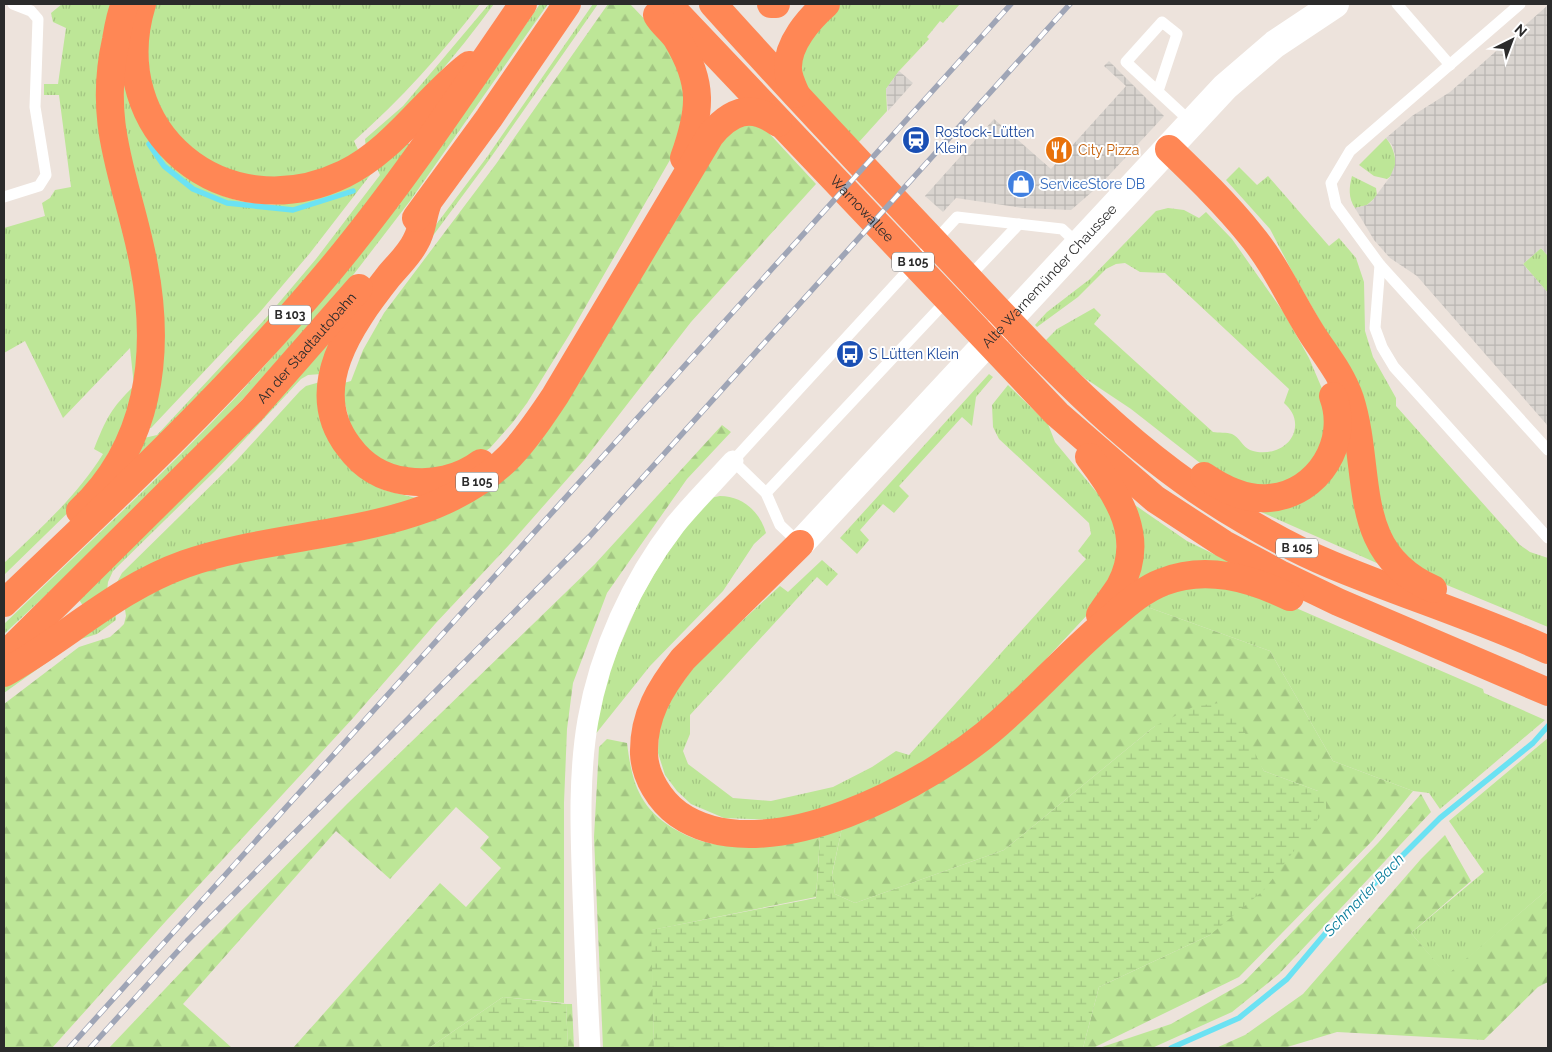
<svg xmlns="http://www.w3.org/2000/svg" width="1552" height="1052" font-family="Raleway,sans-serif">
  <style>
    .grass { fill: url(#grass-tufts) }
    .forest { fill: url(#forest-firs) }
    .wetland { fill: url(#wetland-marsh) }
    .plaza { fill: url(#plaza-grid) }
    .lines { fill: none; stroke-linecap: round; stroke-linejoin: round }
    .stream { stroke: #6be2f3; stroke-width: 5.5 }
    .lane { stroke: #fff; stroke-width: 11 }
    .street { stroke: #fff; stroke-width: 21 }
    .secondary { stroke: #fff; stroke-width: 28 }
    .highway { stroke: #ff8755; stroke-width: 28 }
    .rail-casing { stroke: #9fa5b6; stroke-width: 5.5 }
    .rail { stroke: #fff; stroke-width: 4; stroke-dasharray: 11; stroke-linecap: butt }
    .labels { text-anchor: middle; dominant-baseline: central; stroke-width: 4; stroke-linejoin: round; paint-order: stroke }
    .shield { fill: #fff; stroke: #6b6b6b; stroke-width: 1 }
    .shield-label { font-size: 12px; font-weight: bold; fill: #2b2b2b }
    .transit-label { font-size: 14px; fill: #164399; stroke: #fff; text-anchor: start }
    .food-label { font-size: 14px; fill: #c56008; stroke: #fff; text-anchor: start }
    .shop-label { font-size: 14px; fill: #366cbe; stroke: #fff; text-anchor: start }
    .street-label { font-size: 14px; fill: #2b2b2b; stroke: #fff }
    .water-label { font-size: 15px; font-style: italic; fill: #087c9a; stroke: #fff }
  </style>
  <defs>
    <pattern id="grass-tufts" width="24" height="20" patternUnits="userSpaceOnUse" patternTransform="scale(1.25)"><rect width="24" height="20" fill="#bde697"/><path d="M3 7l-1-3M5 7V3M7 7l1-3M15 17l-1-3M17 17v-4M19 17l1-3" fill="none" stroke="#a3c582"/></pattern>
    <pattern id="forest-firs" width="22" height="20" patternUnits="userSpaceOnUse" patternTransform="scale(1.25)"><rect width="22" height="20" fill="#bde697"/><path d="M5 1l3.5 6h-7zM16 11l3.5 6h-7z" fill="#a3c582"/></pattern>
    <pattern id="wetland-marsh" width="20" height="14" patternUnits="userSpaceOnUse" patternTransform="scale(1.25)"><rect width="20" height="14" fill="#bde697"/><path d="M1 5h8M5 5V1M11 12h8M15 12V8" fill="none" stroke="#a3c582"/></pattern>
    <pattern id="plaza-grid" width="8" height="8" patternUnits="userSpaceOnUse" patternTransform="scale(1.25)"><rect width="8" height="8" fill="#d9d4cf"/><path d="M0 4h8M4 0v8" fill="none" stroke="#bab6b2"/></pattern>
  </defs>
  <rect width="100%" height="100%" fill="#ede3dc"/>
  <g class="grass">
    <path d="M62 4H114L125 229 140 321 134 407 84 497 4 575V563C39 530 77 496 103 454L94 449C106 419 111 408 134 386L130 348 63 418 25 341 4 353V228L45 216 42 203 50 198 55 190 71 187 59 95H44V84H58L66 28 53 22 51 13Z"/>
    <path d="M152 4H480C442 54 401 99 354 141L359 152 344 163 296 179 227 174 196 156 170 130 151 90 146 31Z"/>
    <path d="M489 4H494C455 57 415 104 366 148L365 139 403 106Z"/>
    <path d="M540 4H548L410 201 347 283 242 400 134 513 4 634V624C82 549 163 475 237 396 350 275 446 140 540 4Z"/>
    <polygon points="593,4 598,4 489,160 398,283 395,279 487,157"/>
    <polygon points="837,4 960,4 943,23 940,21 927,37 929,39 899,71 886,89 887,111 859,142 808,91 801,78 803,45"/>
    <path d="M123 67C130 146 202 210 282 204 315 201 342 189 371 174L310 253 260 312 151 428 144 429 151 409 121 127Z"/>
    <path d="M1386 138C1395 149 1401 170 1387 179L1374 176 1359 165Z"/>
    <polygon points="407,140 410,147 321,262 269,323 133,466 140,439 157,435 266,318 316,259 380,175 375,164"/>
    <polygon points="1239,167 1257,185 1268,176 1329,246 1339,238 1356,258 1364,282 1365,331 1373,357 1396,398 1396,406 1520,545 1530,552 1548,558 1548,627 1442,583 1417,568 1386,531 1353,379 1295,277 1270,229 1226,180"/>
    <path d="M1352 176 1376 188 1377 196 1367 205 1355 208C1348 198 1349 187 1352 176Z"/>
    <path d="M1168 208 1184 210 1199 218 1206 212 1232 239 1284 313 1309 358 1323 391 1327 405 1322 450 1290 483 1259 487 1209 470 1131 409 1086 379 1065 362 1046 340 1057 329 1094 308 1101 315 1094 324 1213 432C1218 433 1227 432 1232 434 1239 437 1243 447 1250 450 1268 457 1293 448 1295 427 1296 417 1291 409 1284 403L1289 389 1165 273 1140 272 1125 263 1116 264 1106 269 1078 297 1037 327 1035 325 1047 312 1090 279 1156 211Z"/>
    <polygon points="1541,248 1548,256 1548,293 1523,264"/>
    <polygon points="339,330 321,374 308,375 301,379 215,471 113,571 108,582 107,591 85,609 78,598"/>
    <polygon points="989,374 993,377 976,397 972,426 962,417 899,486 909,496 894,513 883,504 860,530 869,540 857,554 840,538"/>
    <polygon points="320,382 372,484 384,490 420,499 115,586 122,573 237,460 300,391 306,386"/>
    <polygon points="1008,385 1048,424 1055,442 1108,506 1116,521 1117,563 1089,613 1004,704 974,730 904,775 837,806 774,820 724,818 691,804 677,791 665,775 658,753 659,731 666,706 698,661 780,586 788,592 822,560 838,574 827,586 817,577 690,715 690,734 683,751 688,764 733,798 771,801 833,787 872,767 896,751 909,755 1086,559 1078,551 1091,534 1089,523 999,439 993,427 992,405"/>
    <polygon points="1350,432 1379,564 1261,512 1250,505 1269,506"/>
    <path d="M720 496C743 496 760 512 766 533L754 544 723 591 650 666 594 736 605 680 640 599 663 559 688 524 710 498Z"/>
    <polygon points="1132,503 1187,541 1232,563 1132,589"/>
    <polygon points="1190,583 1259,592 1483,689 1484,693 1545,720 1440,809 1429,793 1413,791 1333,761 1270,651 1139,604"/>
    <polygon points="115,608 116,620 97,634 78,640 4,693 4,686"/>
    <polygon points="1548,738 1548,889 1447,976 1411,933 1484,872 1449,821"/>
  </g>
  <g class="forest">
    <polygon points="608,4 630,4 658,33 676,61 685,93 678,146 571,332 527,403 513,422 490,448 477,457 453,468 397,471 354,439 340,384 351,381 363,350 384,313 496,164"/>
    <polygon points="746,123 766,130 816,184 691,322 584,460 509,545 435,624 354,717 166,921 52,1048 4,1048 4,704 79,647 110,637 119,629 124,624 126,616 124,603 166,583 495,482 717,137"/>
    <polygon points="722,425 731,432 687,479 607,593 573,683 567,729 564,803 564,1003 503,997 429,1048 293,1048 440,883 466,907 501,868 480,848 489,837 456,807 390,879 336,831 183,1004 232,1048 109,1048 202,950 347,804 595,564"/>
    <path d="M1139 604 1270 651 1333 761 1413 791 1373 840 1239 977 1093 1048H1083L1099 987 1210 935 1318 791 1264 771 1253 753 1155 726 1004 850 855 903 835 894 832 875 842 828C885 808 932 791 970 762 1032 717 1085 657 1139 604Z"/>
    <path d="M607 739 627 743C632 784 640 810 678 831 722 856 772 845 820 836L816 897 652 930 654 1048H603L594 837 599 747Z"/>
    <polygon points="1421,794 1431,812 1279,974 1232,1012 1152,1048 1099,1048 1171,1024 1243,983 1378,843"/>
    <polygon points="1445,835 1471,881 1411,933 1447,975 1548,889 1548,982 1538,987 1484,1040 1337,1032 1284,1048 1216,1048 1245,1035 1303,994 1421,859"/>
    <polygon points="566,1004 572,1004 574,1048 568,1048"/>
  </g>
  <g class="wetland">
    <polygon points="1220,703 1240,723 1264,771 1318,791 1326,799 1326,809 1264,890 1210,935 1099,987 1083,1048 654,1048 651,930 816,898 820,836 842,828 832,874 835,894 855,903 1004,850 1155,726 1195,706"/>
    <polygon points="503,997 566,1004 568,1048 429,1048"/>
  </g>
  <g class="plaza">
    <polygon points="1548,5 1548,256 1541,248 1523,264 1548,293 1548,426 1417,276 1390,258 1374,240 1355,208 1367,205 1372,201 1390,177 1395,165 1395,155 1392,145 1386,138 1412,116 1450,92"/>
    <polygon points="1109,61 1164,116 1100,185 1071,210 1023,208 956,198 943,212 925,196 994,119 1051,169 1126,86 1104,66"/>
    <polygon points="899,71 913,83 888,111 886,89"/>
  </g>
  <g class="lines">
    <g class="stream">
      <polyline points="149,144 164,166 193,189 227,203 293,210 353,191"/>
      <polyline points="1171,1048 1239,1018 1287,979 1329,929 1440,818 1533,743 1548,726"/>
    </g>
    <g class="lane">
      <polyline points="1397,4 1450,65"/>
      <polyline points="1520,4 1350,151 1331,183 1336,205 1380,265 1548,450"/>
      <polyline points="1158,91 1177,34 1162,22 1126,62 1192,123"/>
      <polyline points="4,197 39,186 46,175 35,107 38,19 31,11 13,4"/>
      <polyline points="1380,265 1375,328 1382,347 1394,367 1548,538"/>
      <polyline points="967,279 1019,224"/>
      <polyline points="766,493 949,298"/>
      <polyline points="800,544 780,525 766,493 733,461 957,217 1062,229 1078,244"/>
    </g>
    <path class="street" d="M590 1048C587 997 585 945 583 894 581 837 578 777 588 720 600 651 632 581 675 525 693 503 714 482 733 461"/>
    <path class="secondary" id="s1" d="M800 544 1225 87 1275 44 1335 4"/>
    <g class="highway">
      <path d="M142 4C103 132 225 231 344 174 394 150 426 98 469 65"/>
      <path id="s2" d="M668 4 1057 414 1155 499 1224 544 1280 574 1338 602 1548 692"/>
      <path d="M713 4C791 91 872 176 952 261 1042 357 1130 455 1246 521 1273 537 1303 553 1332 565 1404 595 1478 618 1548 650"/>
      <polyline points="771,4 776,4"/>
      <path d="M657 15C662 24 671 30 677 39 704 84 701 110 684 158"/>
      <path d="M796 94C793 87 788 77 788 69 787 44 809 19 826 4"/>
      <path d="M1169 149C1197 176 1226 204 1250 234 1276 265 1292 303 1314 337 1328 358 1342 375 1350 399 1373 471 1348 552 1433 589"/>
      <path d="M427 205C423 216 422 231 416 241 410 254 397 266 388 277 351 324 304 389 349 447 363 466 382 478 406 481 432 485 460 479 481 463"/>
      <polyline points="416,218 489,118 567,4"/>
      <path d="M1089 457C1119 496 1146 538 1120 586 1114 596 1106 605 1100 615"/>
      <path d="M1204 476C1223 489 1246 500 1269 498 1319 494 1350 441 1333 396"/>
      <path d="M80 511C149 446 161 355 144 266 129 183 96 129 116 40 118 28 120 15 125 4"/>
      <path d="M800 544 683 659C660 688 643 716 644 754 645 777 660 801 678 814 765 875 932 783 999 723 1038 689 1072 650 1112 617 1127 604 1144 589 1163 582 1206 565 1250 578 1290 597"/>
      <path d="M4 603C117 496 231 389 331 269 401 185 462 93 523 4"/>
      <path id="s3" d="M4 656 252 410 359 288"/>
      <path d="M4 673C65 639 117 588 185 564 289 527 428 540 510 456 527 438 541 417 555 396L710 136C730 111 751 103 778 123"/>
    </g>
    <g class="rail-casing">
      <g id="rail">
        <polyline points="69,1048 1011,4"/>
        <polyline points="90,1048 187,941 590,536 1070,4"/>
      </g>
    </g>
    <use href="#rail" class="rail"/>
  </g>
  <defs>
    <g id="station-disc" transform="scale(1.4375)"><circle r="9.5" fill="#1a4fb4" stroke="#fff"/><path d="M-3-6H3Q5-6 5-4V2Q5 4 3 4L4.5 6H3L1.5 4h-3L-3 6H-4.5L-3 4Q-5 4-5 2V-4Q-5-6-3-6ZM-3.5-4v3h7v-3ZM-3.5 1v1.5H-2V1ZM2 1v1.5H3.5V1Z" fill="#fff"/></g>
    <g id="restaurant-disc" transform="scale(1.4375)"><circle r="9.5" fill="#e8710a" stroke="#fff"/><path d="M-5-6h1v4h1v-4h1v4h1v-4h1v5L-1.5 .5V6h-2V.5L-5-1ZM5-6V6H3V1.5H1.5Q1.5-4 5-6Z" fill="#fff"/></g>
    <g id="shop-disc" transform="scale(1.4375)"><circle r="9.5" fill="#3f7fe0" stroke="#fff"/><path d="M-5-2.5h2.3a2.7 3.5 0 0 1 5.4 0H5L5.5 6h-11ZM-1.5-2.5h3a1.5 2.3 0 0 0-3 0Z" fill="#fff"/></g>
    <g id="bus-disc" transform="scale(1.4375)"><circle r="9.5" fill="#1a4fb4" stroke="#fff"/><path d="M-5-6H5V4H4V6H2V4H-2V6H-4V4H-5ZM-3.5-4V0h7V-4ZM-3.5 1.2v1.5H-2V1.2ZM2 1.2v1.5H3.5V1.2Z" fill="#fff"/></g>
  </defs>
  <g fill-rule="evenodd">
    <use href="#station-disc" x="916" y="140"/>
    <use href="#restaurant-disc" x="1059" y="150"/>
    <use href="#shop-disc" x="1021" y="184"/>
    <use href="#bus-disc" x="850" y="354"/>
  </g>
  <g class="labels">
    <g class="shield">
      <rect x="892" y="252.5" width="42" height="19" rx="4"/>
      <rect x="269" y="305.5" width="42" height="19" rx="4"/>
      <rect x="456" y="472.5" width="42" height="19" rx="4"/>
      <rect x="1276" y="538.5" width="42" height="19" rx="4"/>
    </g>
    <g class="shield-label">
      <text x="913" y="262">B 105</text>
      <text x="290" y="315">B 103</text>
      <text x="477" y="482">B 105</text>
      <text x="1297" y="548">B 105</text>
    </g>
    <g class="transit-label">
      <text x="935" y="132">Rostock-Lütten<tspan x="935" dy="16">Klein</tspan></text>
      <text x="869" y="354">S Lütten Klein</text>
    </g>
    <g class="food-label">
      <text x="1078" y="150">City Pizza</text>
    </g>
    <g class="shop-label">
      <text x="1040" y="184">ServiceStore DB</text>
    </g>
    <g class="street-label">
      <text stroke="none"><textPath href="#s2" startOffset="282">Warnowallee</textPath></text>
      <text stroke="none"><textPath href="#s1" startOffset="366">Alte Warnemünder Chaussee</textPath></text>
      <text stroke="none"><textPath href="#s3" startOffset="432">An der Stadtautobahn</textPath></text>
    </g>
    <g class="water-label">
      <text transform="translate(1364 895) rotate(-46)">Schmarler Bach</text>
    </g>
  </g>
  <rect width="1552" height="1052" fill="none" stroke="#2b2b2b" stroke-width="10"/>
  <g transform="translate(1512 40) rotate(42)" stroke="#ffffff" stroke-width="4" paint-order="stroke">
  <path d="M0-4L9 19L0 12L-9 19Z" fill="#2b2b2b"/>
  <text y="-8" font-size="14" font-weight="bold" text-anchor="middle" fill="#2b2b2b">N</text>
  </g>
</svg>
